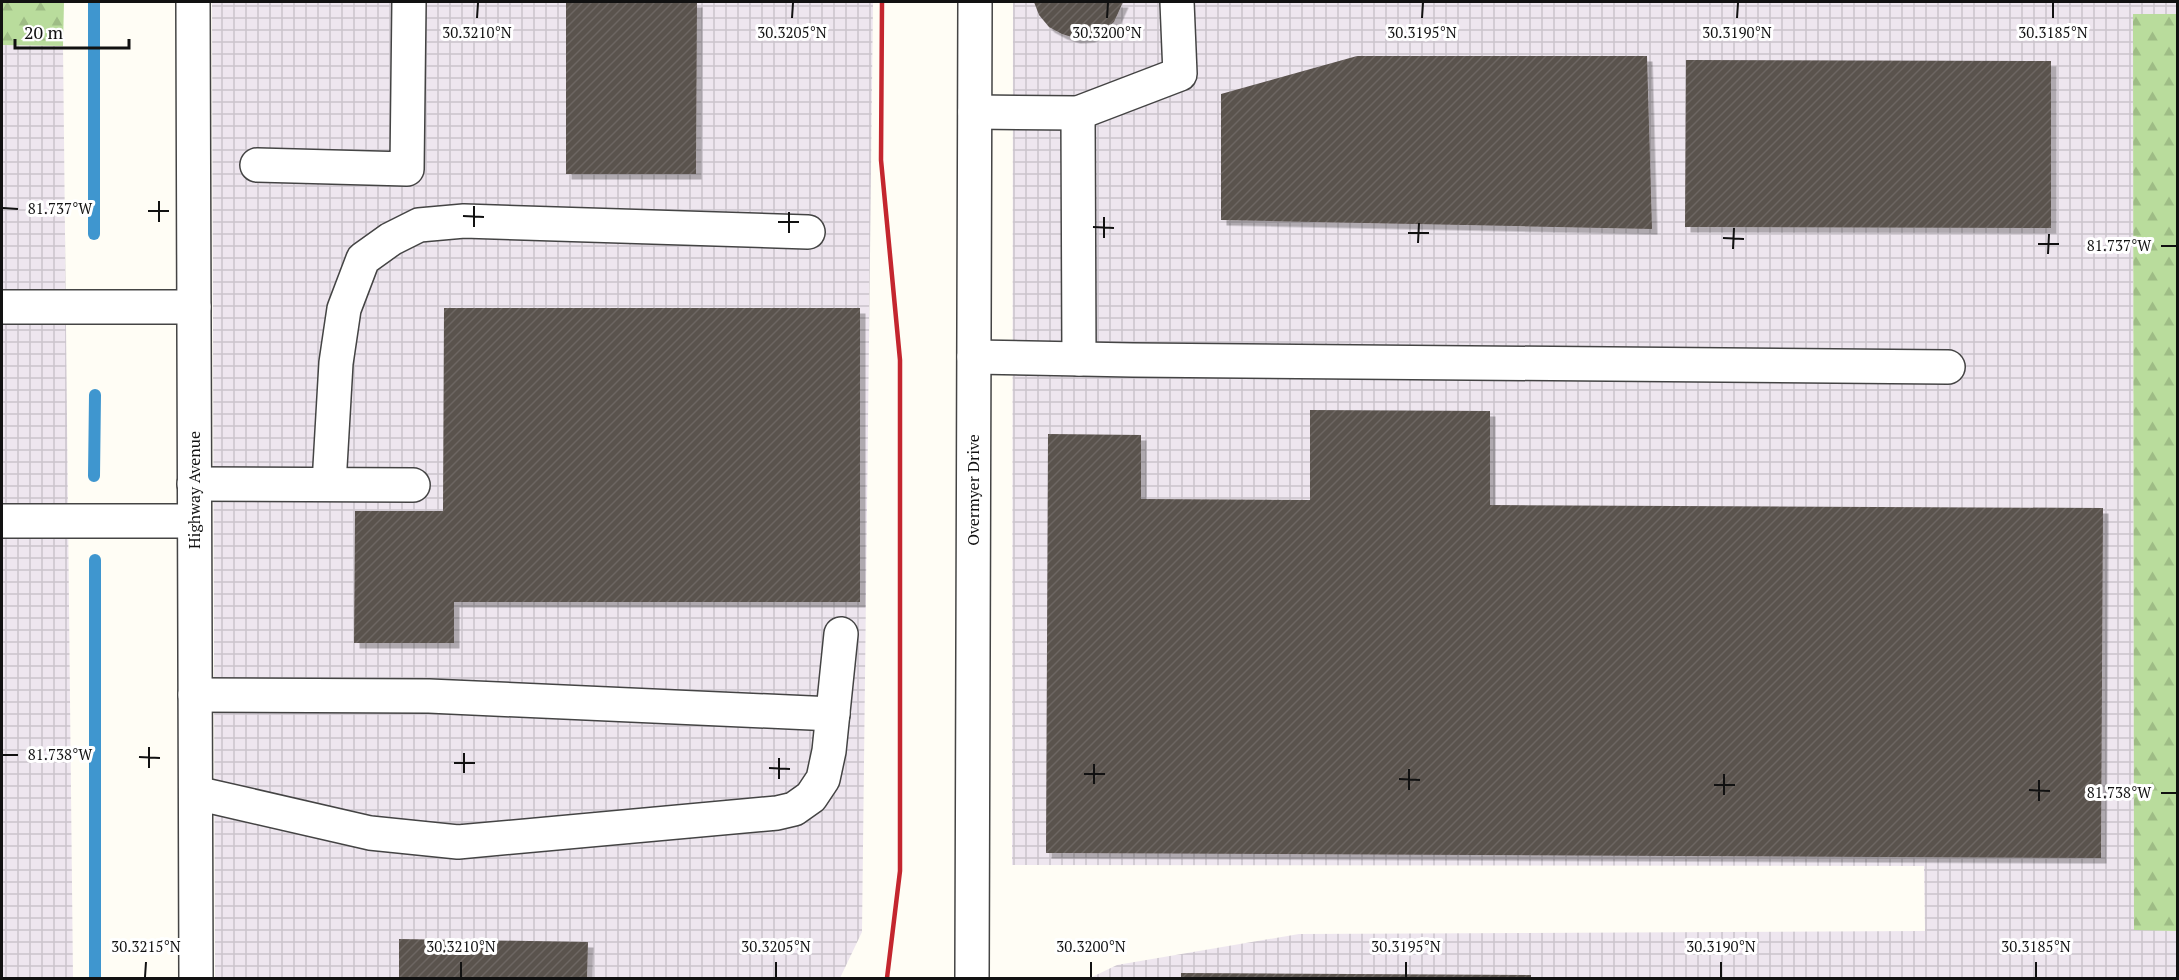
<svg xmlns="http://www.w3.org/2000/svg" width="2179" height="980" font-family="'PT Serif',serif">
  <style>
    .industrial { fill: url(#industrial-grid) }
    .forest { fill: url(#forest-firs) }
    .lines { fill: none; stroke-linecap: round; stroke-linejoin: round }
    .stream { stroke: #3f96cf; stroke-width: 12 }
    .building { fill: url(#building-hatch); filter: url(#shadow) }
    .minor-casing { stroke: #444; stroke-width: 36 }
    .minor { stroke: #fff; stroke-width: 33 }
    .rail { stroke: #c4262e; stroke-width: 4.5 }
    .ticks { fill: none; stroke: #111; stroke-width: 2 }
    .labels { text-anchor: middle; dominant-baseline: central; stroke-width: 6; stroke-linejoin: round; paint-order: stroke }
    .street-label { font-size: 16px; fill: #111; stroke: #fff }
    .ticks-label { font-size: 15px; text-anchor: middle; fill: #111; stroke: #fff; stroke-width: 6; stroke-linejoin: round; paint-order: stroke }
  </style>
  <defs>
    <pattern id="industrial-grid" width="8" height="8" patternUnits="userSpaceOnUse" patternTransform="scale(1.5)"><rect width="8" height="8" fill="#eee6ef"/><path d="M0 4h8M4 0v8" fill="none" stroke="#cbc4cc"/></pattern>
    <pattern id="forest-firs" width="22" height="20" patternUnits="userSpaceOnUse" patternTransform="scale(1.5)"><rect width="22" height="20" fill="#b9dc9c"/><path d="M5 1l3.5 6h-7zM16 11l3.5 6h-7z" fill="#9ebc85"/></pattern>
    <pattern id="building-hatch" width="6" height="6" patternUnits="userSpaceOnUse" patternTransform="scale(1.5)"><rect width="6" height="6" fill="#5a524d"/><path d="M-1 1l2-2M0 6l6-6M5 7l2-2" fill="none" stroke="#6d6662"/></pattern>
    <filter id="shadow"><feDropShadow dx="5.5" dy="5.5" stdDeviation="0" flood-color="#0004"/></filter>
  </defs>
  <rect width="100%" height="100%" fill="#fffdf5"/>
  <g class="industrial">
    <polygon points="212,2 873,2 862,932 840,978 215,978"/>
    <polygon points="1013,2 2177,2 2177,14 2133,15 2134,929 2177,931 2177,978 1090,978 1117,965 1299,934 1925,931 1924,866 1012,865"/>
    <polygon points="2,45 63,46 73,978 2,978"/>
  </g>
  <g class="forest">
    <polygon points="2,2 64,2 63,46 2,45"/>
    <polygon points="2133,14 2178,14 2177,931 2134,930"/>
  </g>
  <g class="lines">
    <g class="stream">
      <polyline points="94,2 94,234"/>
      <polyline points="94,476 95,395"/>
      <polyline points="95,560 95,978"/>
    </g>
  </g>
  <g class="building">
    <polygon points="566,2 697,2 696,174 566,174"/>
    <polygon points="1034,2 1123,2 1114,22 1103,31 1089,37 1075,38 1062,34 1049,27 1039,15"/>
    <polygon points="1357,56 1647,56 1652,229 1221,220 1221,94"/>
    <polygon points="1686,60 2051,61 2051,228 1685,227"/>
    <polygon points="444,308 860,308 860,602 454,602 454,643 354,643 355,511 443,511"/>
    <polygon points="1310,410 1490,411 1490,505 2103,508 2101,858 1046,853 1048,434 1141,435 1141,499 1310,500"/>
    <polygon points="399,939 588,942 587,978 399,978"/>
    <polygon points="1181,973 1531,975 1531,978 1181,978"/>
  </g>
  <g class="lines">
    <g class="minor-casing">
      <g id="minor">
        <polyline points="193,2 196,978"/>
        <polyline points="975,112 1078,113 1180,74 1177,2"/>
        <polyline points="1078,113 1079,359"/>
        <polyline points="257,165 407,169 409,2"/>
        <polyline points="2,307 194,307"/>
        <polyline points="974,357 1133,360 1948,367"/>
        <polyline points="194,484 413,485"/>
        <polyline points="329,484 336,363 344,309 363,259 391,239 419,225 464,221 808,232"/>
        <polyline points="2,521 194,521"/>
        <polyline points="195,695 429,696 833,714"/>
        <polyline points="196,793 370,833 458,842 777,813 794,809 811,797 823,779 829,751 841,634"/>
        <polyline points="972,978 975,2"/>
      </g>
    </g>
    <use href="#minor" class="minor"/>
    <polyline class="rail" points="882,2 881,160 900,360 900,871 887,978"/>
  </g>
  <path class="ticks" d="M477 18 478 3M792 18 793 3M1107 18 1108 3M1422 18 1423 3M1737 18 1738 3M2053 18V3M3 208 18 209M148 211H169M463 216 484 217M159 222V201M778 222H799M474 227V206M1093 227 1114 228M789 233V212M1408 233H1429M1104 238V217M1723 238 1744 239M1418 243 1419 223M2038 244H2059M2161 246H2176M1733 249 1734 228M2048 254 2049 234M3 755H18M139 757 160 758M454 763H475M149 768V747M769 768 790 769M464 773V753M1084 774H1105M779 779V758M1399 779 1420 780M1094 784V764M1714 785H1735M1409 790V769M2029 790 2050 791M2161 793H2176M1724 795V774M2039 801V780M145 977 146 962M461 977V962M776 977V962M1091 977V962M1406 977V962M1721 977V962M2036 977V962"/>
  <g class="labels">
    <g class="street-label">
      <text transform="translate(194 490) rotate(-90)">Highway Avenue</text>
      <text transform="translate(973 490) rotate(-90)">Overmyer Drive</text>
    </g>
  </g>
  <g class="ticks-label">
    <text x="477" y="38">30.3210°N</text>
    <text x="792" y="38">30.3205°N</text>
    <text x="1107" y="38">30.3200°N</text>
    <text x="1422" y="38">30.3195°N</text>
    <text x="1737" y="38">30.3190°N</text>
    <text x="2053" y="38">30.3185°N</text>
    <text x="60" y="214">81.737°W</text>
    <text x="2119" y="251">81.737°W</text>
    <text x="60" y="760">81.738°W</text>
    <text x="2119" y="798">81.738°W</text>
    <text x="146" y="952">30.3215°N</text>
    <text x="461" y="952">30.3210°N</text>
    <text x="776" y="952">30.3205°N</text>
    <text x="1091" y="952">30.3200°N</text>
    <text x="1406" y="952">30.3195°N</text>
    <text x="1721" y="952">30.3190°N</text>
    <text x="2036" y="952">30.3185°N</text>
  </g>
  <rect width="2179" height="980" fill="none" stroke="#111111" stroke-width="6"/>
  <path d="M15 39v9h114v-9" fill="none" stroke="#111111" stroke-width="3"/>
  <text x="24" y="39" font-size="18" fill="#111111" stroke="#ffffff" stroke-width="4.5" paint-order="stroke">20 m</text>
</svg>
